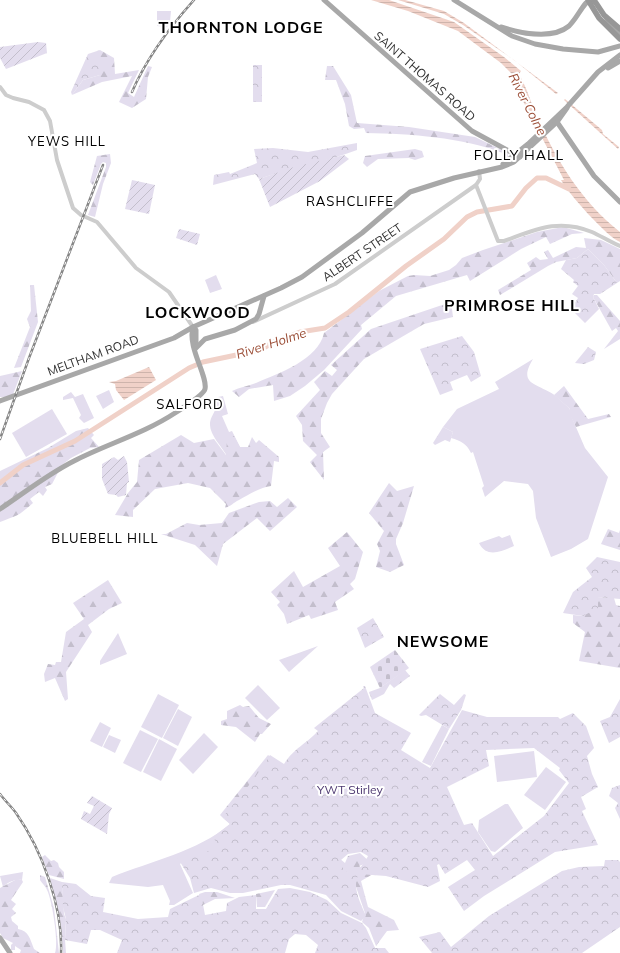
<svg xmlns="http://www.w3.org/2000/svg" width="620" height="953" font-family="Mulish,sans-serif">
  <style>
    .grass { fill: #e3ddee }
    .forest { fill: url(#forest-firs) }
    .cemetery { fill: url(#cemetery-stones) }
    .park { fill: url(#park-crowns); fill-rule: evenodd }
    .garden { fill: url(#garden-furrows) }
    .water { fill: url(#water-rules) }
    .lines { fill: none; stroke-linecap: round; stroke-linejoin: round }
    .river { stroke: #f0d1c8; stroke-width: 5 }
    .minor { stroke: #cdcdcd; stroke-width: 4 }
    .major { stroke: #a8a8a8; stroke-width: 5 }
    .highway { stroke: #979797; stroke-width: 5.5 }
    .rail-casing { stroke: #858585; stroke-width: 2.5 }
    .rail { stroke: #fff; stroke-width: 1; stroke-dasharray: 3; stroke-linecap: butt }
    .labels { text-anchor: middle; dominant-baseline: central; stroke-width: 4; stroke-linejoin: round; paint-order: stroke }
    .street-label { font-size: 12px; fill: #303030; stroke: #fff }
    .park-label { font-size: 12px; fill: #4e3971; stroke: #fff }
    .water-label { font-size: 13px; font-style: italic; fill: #9b4d36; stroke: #fff }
    .neighbourhood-label { font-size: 13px; letter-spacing: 1px; fill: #000; stroke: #fff }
    .quarter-label { font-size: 14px; letter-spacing: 1px; fill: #000; stroke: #fff }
    .district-label { font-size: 16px; font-weight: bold; letter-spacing: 1px; fill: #000; stroke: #fff }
  </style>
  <defs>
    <pattern id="forest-firs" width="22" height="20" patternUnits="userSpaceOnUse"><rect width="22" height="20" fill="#e3ddee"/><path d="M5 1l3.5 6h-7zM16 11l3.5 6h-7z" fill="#c3becc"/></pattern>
    <pattern id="cemetery-stones" width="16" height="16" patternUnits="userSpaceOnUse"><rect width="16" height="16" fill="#e3ddee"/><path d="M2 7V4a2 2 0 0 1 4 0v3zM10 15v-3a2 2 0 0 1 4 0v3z" fill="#c3becc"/></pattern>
    <pattern id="park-crowns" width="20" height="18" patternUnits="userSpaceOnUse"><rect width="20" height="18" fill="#e3ddee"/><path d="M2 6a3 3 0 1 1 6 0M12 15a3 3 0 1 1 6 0" fill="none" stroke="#c3becc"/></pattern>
    <pattern id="garden-furrows" width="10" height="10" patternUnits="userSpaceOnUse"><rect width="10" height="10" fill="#e3ddee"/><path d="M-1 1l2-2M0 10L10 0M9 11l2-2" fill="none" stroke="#c3becc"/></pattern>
    <pattern id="water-rules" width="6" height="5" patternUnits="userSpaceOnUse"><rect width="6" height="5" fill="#f0d1c8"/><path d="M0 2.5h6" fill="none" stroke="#ceb4ac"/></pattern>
  </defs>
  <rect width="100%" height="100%" fill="#fff"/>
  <g class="grass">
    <polygon points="157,11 171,11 170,22 167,27 157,26"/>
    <polygon points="216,275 222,289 210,293 205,280"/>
    <path d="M533 359C518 384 535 383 553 394 559 398 564 404 570 409L569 411 585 448 608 477 588 539 571 549 551 557 536 518 533 491 528 484 504 481 485 497 482 488 484 486 473 452 471 453C466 443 461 441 451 438L453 432 443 427 457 409 499 389 495 382Z"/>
    <polygon points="109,390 114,402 103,409 96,396"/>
    <polygon points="71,392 75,397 83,394 94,418 84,423 79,418 81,415 73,398 63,400 63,397"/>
    <path d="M223 396 228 414 222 416 229 432 232 431 240 447 227 456C222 447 210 435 210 425 210 413 220 412 213 398Z"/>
    <polygon points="52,409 67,434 26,457 12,433"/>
    <path d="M510 535 514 546C502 551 487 559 479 543L499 536 502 538Z"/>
    <polygon points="118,633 127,654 100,665 100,661"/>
    <polygon points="318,646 289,672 279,660"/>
    <polygon points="258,685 280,708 267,720 245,698"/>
    <polygon points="158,694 179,705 162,738 141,727"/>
    <polygon points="178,709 192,717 178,746 163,738"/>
    <polygon points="100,722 111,728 102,747 90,741"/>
    <polygon points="442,725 449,729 431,766 422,762"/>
    <polygon points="140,730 158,739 141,772 123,763"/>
    <polygon points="204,733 218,747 193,774 179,760"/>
    <polygon points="109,735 121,740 115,753 103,747"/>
    <polygon points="159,739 177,749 161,781 143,772"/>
    <polygon points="534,751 537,777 497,782 494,756"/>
    <polygon points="546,767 566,782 545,810 524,795"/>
    <polygon points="505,804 508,804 523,828 495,852 491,851 478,832 479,820"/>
    <path d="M233 812 244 848 186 859 180 864 193 893 174 905H169L170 901 163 885 148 887 109 883 112 877C151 861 197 852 230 824L224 819Z"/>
    <path d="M23 872 22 880C15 879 8 882 3 887L0 876Z"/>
  </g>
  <g class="forest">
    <polygon points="100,50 114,58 115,74 139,70 128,93 134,97 148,66 152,67 148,77 146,99 132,108 119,102 132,76 102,82 72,95 83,80 100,75"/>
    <path d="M327 66H333L351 95 357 123 409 127 475 137 508 153V157L504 160 503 153C460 137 412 134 366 133L364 128 354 129 349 126 345 104 336 80H325Z"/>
    <polygon points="415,149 422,151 424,157 415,160 409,158 378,159 367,167 363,163 365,156"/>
    <polygon points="110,154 111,163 103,184 95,217 88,215 106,167 106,163 103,162 101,164 93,185 90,182 97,156"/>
    <path d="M563 227 584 233 572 234 550 244 546 237 521 249 470 281 467 275 396 296 361 325 362 329 324 370 305 386 290 396 274 401 273 385 249 389 239 397 232 391C240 387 248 386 256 383 279 373 318 360 324 333L379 291 408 276 414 275 430 276 449 270 456 265 462 258 483 250 537 232Z"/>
    <polygon points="584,238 601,240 620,249 620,281 617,283 604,265 588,249 577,258 556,262 548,266 500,295 498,290 531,270 527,263 536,257 540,260 548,259 544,252 548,250 553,258 576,247 586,248"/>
    <polygon points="30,285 34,285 38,322 21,367 14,368 30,327 27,319 31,311"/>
    <polygon points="594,295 597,295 620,321 620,339 604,349 618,331 616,328 612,331 593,297"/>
    <polygon points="451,302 453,317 424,324 364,359 332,394 327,403 321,419 321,433 330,447 323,452 324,480 310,462 317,455 303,441 302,425 296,416 320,390 314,382 325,371 332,376 337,370 331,365 371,329"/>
    <polygon points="22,371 12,397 0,397 0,376"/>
    <polygon points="564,386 588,419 609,414 611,417 576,427 568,411 570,409 554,395"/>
    <polygon points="443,427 453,432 450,442 445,440 435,445 433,443"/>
    <path d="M88 428 94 435 91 438 99 447 90 448 71 458 62 465 52 484 45 487 47 490 43 496 39 492 30 499 33 503C27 508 20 515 13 517 8 519 5 520 0 522V471L48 448 76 431Z"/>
    <path d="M181 435 194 443 214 439 226 455 227 439 234 436 240 447H248L252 437 256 443 259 440 279 457V462L274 461 271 486C261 487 248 495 239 500 233 503 231 506 225 508L226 504 210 488 188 483 155 489 133 510V517L115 515 128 493 137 482 139 460Z"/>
    <polygon points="389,483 397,491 414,486 403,523 396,539 396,544 404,565 390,572 376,567 380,551 377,544 384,531 369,513"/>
    <polygon points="288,498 297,507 270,531 257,518 223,544 217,566 195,545 161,534 166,534 187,523 199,525 222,523 229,513 259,502 270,501 277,507"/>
    <polygon points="608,529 619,533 620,530 620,550 601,544"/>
    <polygon points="347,532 363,552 355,579 350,584 354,589 335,602 338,610 311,619 309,615 287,624 284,614 277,605 280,602 271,592 294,571 303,587 340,566 328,548"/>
    <polygon points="108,580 122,603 109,609 88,625 92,632 66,672 68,699 65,701 55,678 45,682 44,674 48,664 55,665 56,662 61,662 66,632 84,619 73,603"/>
    <polygon points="597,597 614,598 616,605 620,606 620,668 579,661 585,632 573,623 573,615 583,616"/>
    <polygon points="405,670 410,676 394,688 390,684 384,694 372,700 369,692 380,688"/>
    <polygon points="240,705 243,707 249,706 259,718 271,724 262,734 260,734 255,742 236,727 221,725 221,721 227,719 227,711"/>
    <polygon points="268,755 272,758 233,812 224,819 220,815"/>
    <polygon points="328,849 345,863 348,856 360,853 370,862 359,866 373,874 361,881 368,907 394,920 399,930 387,931 376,946 369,928 362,922 365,913 354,881 348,873 327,860"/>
    <polygon points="45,855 51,861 54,860 58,863 59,867 64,872 64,879 49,875 42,857"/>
    <path d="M40 875 45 877 54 908 59 953H55C59 944 52 899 47 890 46 887 42 883 40 880Z"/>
    <polygon points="50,878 62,882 64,914 66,919 65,940 66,953 63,953 61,926"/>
    <path d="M17 879 22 880 23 882 11 900 16 904 12 909 16 913 11 917 12 921 18 926V929C29 931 30 939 34 949L40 953H20L21 950 15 946V950H11V945L13 943 3 938 0 933V888Z"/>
    <polygon points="275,890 265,907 257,907 256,894"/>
    <polygon points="205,892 217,892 235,898 215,899 203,905 199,894"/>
  </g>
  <polygon class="cemetery" points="395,650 409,668 380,688 370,667"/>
  <g class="park">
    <polygon points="100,50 100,75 83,80 72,95 71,92 88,54"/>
    <rect x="253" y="65" width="9" height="37"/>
    <path d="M357 143V150C325 162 291 168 259 179L255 174 213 185 214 175 229 172 230 174 257 163 254 149 273 148 308 152Z"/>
    <polygon points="588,249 604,265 617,283 600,294 594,294 593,297 599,309 585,323 571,309 578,298 572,294 578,286 573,282 574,280 561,269 566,260 577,258"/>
    <polygon points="462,336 474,352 481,376 471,382 467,375 450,382 453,390 440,395 420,349"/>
    <polygon points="588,347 596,352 594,360 584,364 575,363"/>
    <polygon points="597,557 620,562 620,599 598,597 598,608 583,616 563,613 573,592 592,577 586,568"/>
    <polygon points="373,618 384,637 365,648 357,628"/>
    <path d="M363 686H365L375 713 411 733 401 750 430 768 462 710 487 717H558L560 719 573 713 586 726 594 748 587 756 592 774 598 787 581 797 586 809 582 811 598 845 555 852 484 896 464 911 448 887 475 870 467 860 445 874 439 864 437 865 440 881 428 887 386 876 359 874C351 886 361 904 366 916L361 921 341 911 326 895 290 885H281L243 893H230L211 888 194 893 190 878 177 857 220 849 213 837 230 824 223 817 254 779 270 755 284 764C295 747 305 745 318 731L314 728 364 688ZM534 748 560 768 559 770 569 783 544 816 493 856 472 823 464 825 447 787 489 766 486 750ZM361 852 368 856C367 859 357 872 354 876 347 872 341 869 341 860L348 854Z"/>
    <polygon points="440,694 454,705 464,694 466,695 461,710 449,729 426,715 421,716 419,715"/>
    <polygon points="620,699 620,737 609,743 600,721 610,717"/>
    <polygon points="620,785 620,819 615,808 618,803 609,796 612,788"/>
    <polygon points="605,860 618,860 620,862 620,927 582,953 432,953 419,937 440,932 451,947 489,916 562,871 579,867 604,866"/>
    <polygon points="62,882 76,884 91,896 105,898 103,912 138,919 168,917 170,909 201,894 205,915 226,911 227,903 239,897 256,895 256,909 266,909 278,889 290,888 310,892 327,900 341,913 362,923 366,928 375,948 385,948 389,953 315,953 318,945 306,935 295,934 289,939 285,953 117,953 122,940 100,930 91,930 87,944 65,940 66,919 63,907"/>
  </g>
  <g class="garden">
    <polygon points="38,42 46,43 47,53 6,69 0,58 0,47"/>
    <polygon points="344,155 349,159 320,181 270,207 259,179 294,167"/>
    <polygon points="132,180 155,185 149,214 125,209"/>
    <polygon points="179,229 200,234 197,245 176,238"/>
    <polygon points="124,456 127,462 129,482 127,483 126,495 118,497 116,495 108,494 102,479 102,464 114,457 118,460"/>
    <polygon points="92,796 112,808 109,814 107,834 81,819 84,811 90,814 94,806 87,803"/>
  </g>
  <g class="water">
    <path d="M371 0H389L454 22 504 57 521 71 519 74C527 88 531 103 537 117 557 161 581 201 620 232V242C607 237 567 192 561 180H564L511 78 512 74 501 63 458 31 408 11Z"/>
    <polygon points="398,0 405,0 444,11 464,23 558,93 556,94 514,60 463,25 444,14"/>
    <polygon points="565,99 602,130 603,134 619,147 618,149 564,100"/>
    <polygon points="149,367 156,380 124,400 116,390 115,384 109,382 116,381"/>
  </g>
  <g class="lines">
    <polyline class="river" points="0,483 23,465 75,441 189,368 203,362 260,350 274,342 300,332 325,328 349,312 406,266 444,239 467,217 477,212 512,206 526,188 537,178 546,178 569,189"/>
    <g class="minor">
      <polyline points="0,87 6,95 13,98 29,102 44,110 50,121 57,160 73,208 81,215 97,222 136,268 169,292 193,327"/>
      <path d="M476 185 498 241H504C535 230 558 218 592 232 601 236 610 242 620 246"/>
      <polyline points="253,322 335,284 476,185 480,179 479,171"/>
    </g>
    <g class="major">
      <polyline points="324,0 472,131 520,157"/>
      <polyline points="454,0 512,36 535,44 563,49 598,52 620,46"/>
      <polyline points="606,17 611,26 620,34"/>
      <path d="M501 27C520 33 552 40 569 26 576 19 580 10 586 3L592 2"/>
      <polyline points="608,68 620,61"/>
      <polyline points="557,122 594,176 620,202"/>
      <polyline points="503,164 528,144 567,107 598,72 620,55"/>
      <polyline points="193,327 196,330 196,343"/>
      <polyline points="196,348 205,339 235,330 256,319 259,314 264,296"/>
      <polyline points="0,401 174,338 193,327 281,288 302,277 362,233 410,192 454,178 502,167 514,162 557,122 567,108"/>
      <path d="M0 509C24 493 48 474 74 461 107 444 143 434 175 413 181 409 204 395 205 389 208 376 187 347 193 327"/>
      <polyline points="0,938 10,953"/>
    </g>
    <g class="highway">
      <polyline points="588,0 599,18 620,39"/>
      <polyline points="594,0 604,15 620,29"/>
    </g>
    <g class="rail-casing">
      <g id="rail">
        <path d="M132 92C147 57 169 28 194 0"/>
        <polyline points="0,439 29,358 103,165"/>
        <path d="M0 794C5 801 11 806 16 813 42 850 63 907 61 953"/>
      </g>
    </g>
    <use href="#rail" class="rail"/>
  </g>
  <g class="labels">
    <g class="street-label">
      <text transform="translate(425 76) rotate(41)">SAINT THOMAS ROAD</text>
      <text transform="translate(362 252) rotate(-34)">ALBERT STREET</text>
      <text transform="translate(93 355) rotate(-20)">MELTHAM ROAD</text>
    </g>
    <g class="park-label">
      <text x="350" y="789">YWT Stirley</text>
    </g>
    <g class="water-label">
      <text transform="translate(528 104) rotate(63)">River Colne</text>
      <text transform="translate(271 343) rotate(-18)">River Holme</text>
    </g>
    <g class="neighbourhood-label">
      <text x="67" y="141">YEWS HILL</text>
      <text x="350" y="201">RASHCLIFFE</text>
      <text x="190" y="404">SALFORD</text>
      <text x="105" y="538">BLUEBELL HILL</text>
    </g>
    <g class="quarter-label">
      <text x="519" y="155">FOLLY HALL</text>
    </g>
    <g class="district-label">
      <text x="241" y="27">THORNTON LODGE</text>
      <text x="512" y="305">PRIMROSE HILL</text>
      <text x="198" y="312">LOCKWOOD</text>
      <text x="443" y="641">NEWSOME</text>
    </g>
  </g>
</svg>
